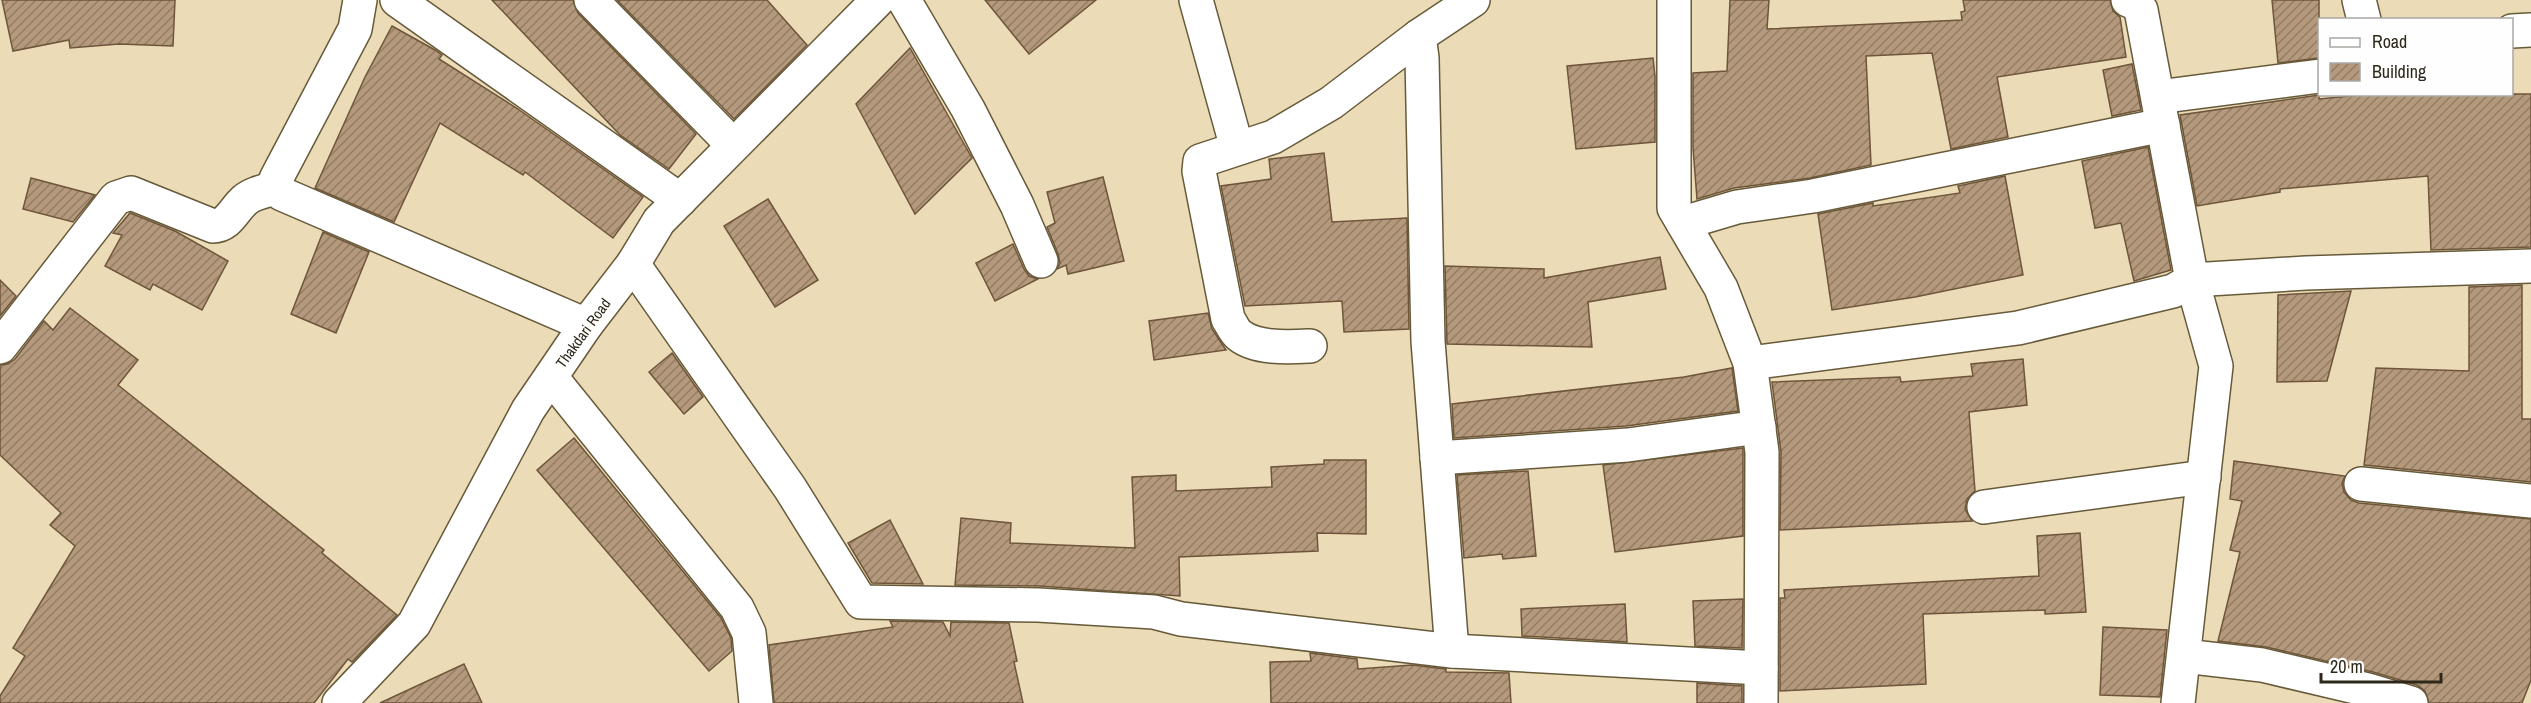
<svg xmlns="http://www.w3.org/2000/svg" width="2531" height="703" font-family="'Archivo Narrow',sans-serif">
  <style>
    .building { fill: url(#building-hatch); stroke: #6e553b; stroke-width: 1.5 }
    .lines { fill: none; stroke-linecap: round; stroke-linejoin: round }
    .street-casing { stroke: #675a3a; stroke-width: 36 }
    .street { stroke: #fff; stroke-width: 33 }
    .labels { text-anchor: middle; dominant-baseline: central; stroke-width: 4.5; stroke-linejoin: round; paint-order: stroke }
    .street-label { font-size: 15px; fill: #2e281a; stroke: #fefefe }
  </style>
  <defs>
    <pattern id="building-hatch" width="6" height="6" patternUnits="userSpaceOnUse" patternTransform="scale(1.5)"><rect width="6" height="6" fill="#b4997c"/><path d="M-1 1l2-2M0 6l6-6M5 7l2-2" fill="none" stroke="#937d65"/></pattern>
  </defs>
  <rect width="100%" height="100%" fill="#ebdcb7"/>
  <g class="building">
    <polygon points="2,0 175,0 173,46 119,44 70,48 69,40 13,51"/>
    <polygon points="492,0 573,0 578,13 696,134 669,169 620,135"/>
    <polygon points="617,0 767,0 807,45 734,119"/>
    <polygon points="985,0 1096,0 1029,54"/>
    <polygon points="1730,0 1769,0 1767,29 1962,20 1961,12 1965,11 1963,0 2110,0 2113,11 2120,17 2126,57 1997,77 2008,137 1951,149 1932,53 1866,56 1871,165 1810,178 1734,188 1697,199 1693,148 1693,73 1727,71"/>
    <polygon points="2272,0 2319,0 2319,58 2278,63"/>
    <polygon points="392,26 435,50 442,55 439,59 518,109 643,197 613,238 525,172 523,175 440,123 394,222 315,188 365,77"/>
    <polygon points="910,48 972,158 915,214 856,104"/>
    <polygon points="1653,58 1655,76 1655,142 1576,149 1567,66"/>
    <polygon points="2132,64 2141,110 2112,116 2103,70"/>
    <polygon points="2372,94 2531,94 2531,247 2431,250 2428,176 2280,189 2280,192 2197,206 2180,115 2319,95 2319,99"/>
    <polygon points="2148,147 2171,270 2134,281 2121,223 2095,228 2082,161"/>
    <polygon points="1324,153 1332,222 1407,218 1409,329 1344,332 1342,301 1245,306 1221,186 1271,179 1269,159"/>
    <polygon points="2005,176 2023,275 1915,297 1832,310 1818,214 1873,203 1873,206 1960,193 1958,186"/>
    <polygon points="1103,177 1124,261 1068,274 1066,265 1057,269 1060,263 1058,254 1047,227 1055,223 1047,192"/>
    <polygon points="31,178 95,195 73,222 23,209"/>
    <polygon points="768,199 818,280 775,307 724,226"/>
    <polygon points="130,213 175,231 228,261 202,310 153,284 150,290 105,266 122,235 113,233"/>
    <polygon points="323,232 369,252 336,333 291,314"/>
    <polygon points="1013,244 1024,269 1029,276 1038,279 995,301 976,263"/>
    <polygon points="1660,257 1666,289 1588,302 1592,347 1447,344 1445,266 1544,269 1544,278"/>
    <polygon points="0,280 16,296 0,316"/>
    <polygon points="2522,285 2522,419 2531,419 2531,482 2364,465 2376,368 2469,371 2469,287"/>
    <polygon points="2351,291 2327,381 2277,382 2278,295"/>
    <polygon points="70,308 138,360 118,385 324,550 322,553 397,615 352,662 348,659 314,703 0,703 0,696 25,656 13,648 75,546 50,525 61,513 0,455 0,365 8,364 15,359 44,321 53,330"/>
    <polygon points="1208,313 1212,329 1226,350 1154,360 1149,321"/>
    <polygon points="672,353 703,397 684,414 649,372"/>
    <polygon points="2023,359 2027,405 1969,412 1975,491 1967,499 1965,509 1972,521 1780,530 1781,452 1772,382 1900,377 1901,382 1973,376 1971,364"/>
    <polygon points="1732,368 1738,411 1626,426 1454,438 1452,404 1684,377"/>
    <polygon points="574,438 721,618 731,638 732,651 709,671 537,470"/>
    <polygon points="1743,448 1743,536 1615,552 1603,465"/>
    <polygon points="1324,460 1366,460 1366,534 1317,533 1318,551 1179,557 1180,596 1039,586 955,585 961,518 1011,523 1010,543 1135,548 1132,477 1176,475 1176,491 1272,487 1271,467 1324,464"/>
    <polygon points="2234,461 2345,476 2342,483 2344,492 2351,500 2359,503 2531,519 2531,680 2522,703 2429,703 2425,691 2417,685 2373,672 2266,647 2218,641 2240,552 2230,550 2242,501 2230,499"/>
    <polygon points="1528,471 1536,556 1503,559 1502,554 1464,558 1457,475"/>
    <polygon points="890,520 923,584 872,583 848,543"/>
    <polygon points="2080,533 2086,612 2045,614 2045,610 1923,614 1926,684 1780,691 1780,598 1785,598 1784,590 2039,576 2037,536"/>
    <polygon points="1743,599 1742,648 1695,646 1693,601"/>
    <polygon points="1625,604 1627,642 1522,636 1521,609"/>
    <polygon points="890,621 943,622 950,636 951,622 1009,623 1017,661 1014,662 1023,703 774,703 769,645 893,627"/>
    <polygon points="2103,627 2167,630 2160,697 2100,695"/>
    <polygon points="1310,653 1357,659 1358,669 1412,665 1446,669 1446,672 1509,673 1511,703 1271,703 1270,662 1311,661"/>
    <polygon points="464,664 482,703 380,703"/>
    <polygon points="1697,683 1742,686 1742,703 1697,703"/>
  </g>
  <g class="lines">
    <g class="street-casing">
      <g id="street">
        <polyline points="360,0 355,29 276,179 276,188 282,194 586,325"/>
        <polyline points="397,0 680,200"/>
        <polyline points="591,0 733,145"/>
        <polyline points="904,0 968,109 1017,205 1041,261"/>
        <polyline points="1196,0 1237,148"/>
        <polyline points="1674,0 1674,208 1721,288 1750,363 1762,452 1761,703"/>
        <polyline points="2128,0 2135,3 2141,10 2192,280 2216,366 2178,703"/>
        <polyline points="2359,0 2364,20"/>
        <polyline points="2512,31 2531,30"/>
        <polyline points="1419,36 1422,58 1428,341 1452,651"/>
        <polyline points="2158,97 2320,76"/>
        <polyline points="1683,223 1737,207 1813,196 2163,125"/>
        <polyline points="633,264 790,488 861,602 1038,605 1154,612 1181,619 1452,651 1761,668"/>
        <path d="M1310 346C1289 347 1256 349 1239 335 1234 331 1231 323 1228 319L1199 171 1200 161 1273 137 1331 103 1419 36 1473 0"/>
        <path d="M0 347 116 198 131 193 213 226C229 226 234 209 245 200 253 193 266 191 276 188"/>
        <polyline points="1750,363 2018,328 2173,291 2192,280 2306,273 2531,266"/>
        <polyline points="551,377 737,608 749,633 756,703"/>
        <polyline points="1437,458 1628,445 1759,427"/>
        <polyline points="2361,484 2531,501"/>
        <polyline points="1984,507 2204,477"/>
        <polyline points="2184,656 2262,665 2368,690 2411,703"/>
        <polyline points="339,703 414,624 528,410 586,325 633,264 659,221 878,0"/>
      </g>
    </g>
    <use href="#street" class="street"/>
  </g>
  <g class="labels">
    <g class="street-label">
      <text transform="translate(583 333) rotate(-54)">Thakdari Road</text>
    </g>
  </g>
  <rect x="2318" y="18" width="195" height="78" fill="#fefefe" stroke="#aba8a3" stroke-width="1.5"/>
  <rect x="2330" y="38" width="30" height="9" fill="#ffffff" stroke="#aba8a3" stroke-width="1.5"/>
  <text x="2372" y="48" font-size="18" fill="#2e281a">Road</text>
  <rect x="2330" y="63" width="30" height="18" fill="url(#building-hatch)" stroke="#aba8a3" stroke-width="1.5"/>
  <text x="2372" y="78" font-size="18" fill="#2e281a">Building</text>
  <path d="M2321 673v9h120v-9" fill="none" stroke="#2e281a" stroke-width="3"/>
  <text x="2330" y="673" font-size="18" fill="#2e281a" stroke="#fefefe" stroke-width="4.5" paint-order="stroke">20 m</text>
</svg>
